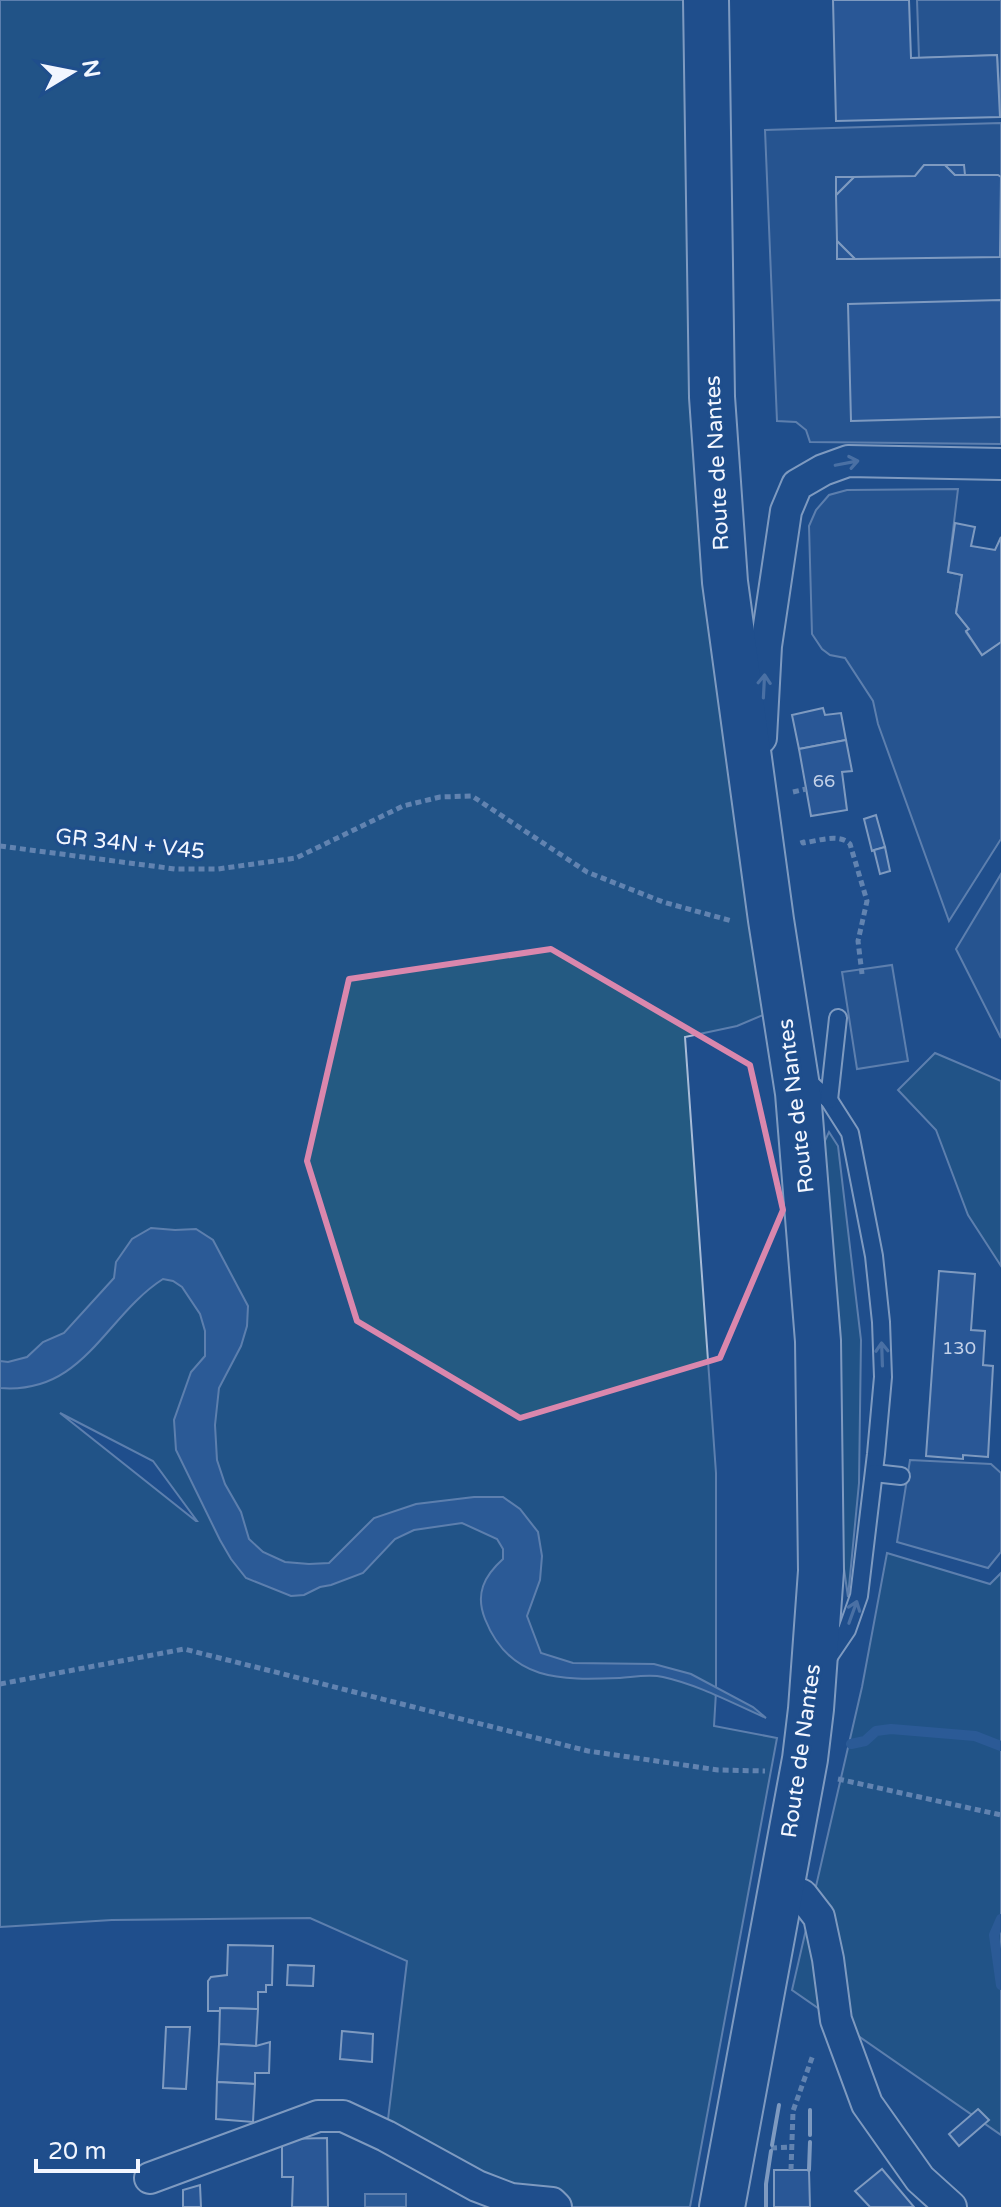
<svg xmlns="http://www.w3.org/2000/svg" width="1001" height="2207" font-family="'Varela Round',sans-serif">
  <style>
    .green { fill: #245a82; stroke: #a8bbd7; stroke-width: 2; fill-rule: evenodd }
    .parking { fill: #305b95; stroke: #a8bbd7; stroke-width: 2 }
    .water { fill: #3b69a3; stroke: #a8bbd7; stroke-width: 2 }
    .lines { fill: none; stroke-linecap: round; stroke-linejoin: round }
    .stream { stroke: #3b69a3; stroke-width: 10 }
    .building { fill: #3563a3; stroke: #f2f6ff; stroke-width: 2 }
    .lane-casing { stroke: #f2f6ff; stroke-width: 20 }
    .street-casing { stroke: #f2f6ff; stroke-width: 34 }
    .secondary-casing { stroke: #f2f6ff; stroke-width: 48 }
    .path { stroke: #b3c4dc; stroke-width: 5; stroke-dasharray: 6 4; stroke-linecap: butt }
    .lane { stroke: #1f4e8c; stroke-width: 16 }
    .street { stroke: #1f4e8c; stroke-width: 30 }
    .secondary { stroke: #1f4e8c; stroke-width: 44 }
    .wall { stroke: #f2f6ff; stroke-width: 4 }
    .oneway { stroke: #7e9ac0 }
    .marked { fill: none; stroke: #da87ad; stroke-width: 6; stroke-linejoin: round }
    .labels { text-anchor: middle; dominant-baseline: central; stroke-width: 6; stroke-linejoin: round; paint-order: stroke }
    .number-label { font-size: 18px; fill: #c3d1e8 }
    .street-label { font-size: 22px; fill: #f2f6ff; stroke: #1f4e8c }
  </style>
  <rect width="100%" height="100%" fill="#1f4e8c"/>
  <g class="green">
    <path d="M0 0H689L770 1012 737 1026 685 1037 716 1473V1692L714 1726 777 1738 690 2207H556L386 2136 407 1961 310 1918 112 1920 0 1927ZM60 1413 153 1461 197 1521H196Z"/>
    <polygon points="935,1053 1001,1081 1001,1266 968,1215 936,1130 898,1090"/>
    <polygon points="829,1132 838,1146 861,1340 859,1483 848,1597 843,1562 822,1147"/>
    <polygon points="887,1553 990,1584 1001,1573 1001,2135 792,1990 862,1687"/>
  </g>
  <g class="parking">
    <polygon points="917,0 1001,0 1001,117 997,55 919,58"/>
    <polygon points="1001,123 1001,444 810,442 806,430 796,422 777,421 765,130"/>
    <polygon points="958,489 948,572 962,575 956,613 969,629 966,632 982,655 1001,642 1001,839 949,921 878,724 873,701 845,658 830,655 822,649 812,634 809,526 816,510 829,495 847,490"/>
    <polygon points="1001,874 1001,1038 956,949"/>
    <polygon points="892,965 908,1061 857,1069 842,972"/>
    <polygon points="910,1460 991,1464 1001,1473 1001,1552 988,1568 897,1542"/>
  </g>
  <g class="water">
    <path d="M151 1228 175 1230 196 1229 213 1240 248 1306 247 1326 241 1346 219 1388 215 1425 217 1460 225 1484 241 1512 249 1539 263 1552 285 1562 309 1564 329 1563 374 1518 416 1504 474 1497H503L520 1509 538 1532 542 1556 540 1580 527 1616 541 1653 573 1663 654 1664 691 1674 753 1707 766 1718C732 1703 699 1685 663 1677 649 1674 634 1677 620 1678 561 1680 510 1682 485 1619 475 1594 484 1576 503 1559V1549L497 1539 462 1523 414 1530 395 1539 363 1573 331 1585 320 1587 304 1595 291 1596 246 1578 231 1559 220 1540 176 1450 174 1420 191 1372 205 1356V1331L200 1314 182 1287 173 1281 163 1279C105 1316 84 1395 0 1388V1361L8 1362 27 1357 43 1342 64 1333 114 1278 116 1262 132 1239Z"/>
    <rect x="365" y="2194" width="41" height="13"/>
  </g>
  <g class="lines">
    <g class="stream">
      <polyline points="851,1744 865,1741 876,1731 891,1729 975,1736 1001,1746"/>
      <polyline points="1001,1919 994,1935 1001,1985"/>
    </g>
  </g>
  <g class="building">
    <polygon points="833,0 909,0 911,58 997,55 1000,117 836,121"/>
    <polygon points="924,165 945,165 955,175 998,175 1001,177 1000,257 855,259 837,241 836,195 854,177 915,176"/>
    <polygon points="945,165 964,165 965,175 955,175"/>
    <polygon points="836,177 854,177 836,195"/>
    <polygon points="837,241 855,259 837,259"/>
    <polygon points="1001,300 1001,417 851,421 848,304"/>
    <polygon points="955,523 975,527 971,546 995,550 1001,537 1001,642 982,655 966,631 969,629 956,613 962,575 948,572"/>
    <polygon points="823,708 825,715 841,713 846,740 799,749 792,715"/>
    <polygon points="846,740 852,771 842,772 847,810 811,816 799,749"/>
    <polygon points="876,815 885,847 872,851 864,819"/>
    <polygon points="885,847 890,871 880,874 874,850"/>
    <polygon points="939,1271 975,1274 971,1330 985,1331 983,1365 993,1366 988,1457 963,1455 963,1459 926,1456"/>
    <polygon points="228,1945 273,1946 272,1985 266,1985 266,1992 258,1992 258,2009 220,2008 220,2011 208,2011 208,1981 211,1977 227,1975"/>
    <polygon points="288,1965 314,1966 313,1986 287,1985"/>
    <polygon points="220,2008 258,2009 256,2046 219,2044"/>
    <polygon points="166,2027 190,2027 186,2089 163,2088"/>
    <polygon points="342,2031 373,2034 372,2062 340,2059"/>
    <polygon points="270,2042 269,2073 255,2073 255,2084 217,2082 219,2044 256,2046"/>
    <polygon points="217,2082 255,2084 253,2122 216,2119"/>
    <polygon points="978,2109 989,2120 959,2146 949,2134"/>
    <polygon points="327,2138 328,2207 292,2207 293,2177 282,2177 282,2139"/>
    <polygon points="882,2169 914,2207 870,2207 855,2191"/>
    <polygon points="774,2170 809,2170 810,2207 774,2207"/>
    <polygon points="200,2185 201,2207 183,2207 183,2190"/>
  </g>
  <g class="lines">
    <g class="lane-casing">
      <g id="lane">
        <polyline points="804,1078 829,1100 850,1133 874,1256 881,1322 883,1377 876,1454 859,1596 847,1630 826,1661"/>
        <polyline points="829,1100 838,1018"/>
        <polyline points="874,1473 901,1476"/>
      </g>
    </g>
    <g class="street-casing">
      <g id="street">
        <polyline points="761,738 766,646 786,511 797,485 823,470 848,461 1001,464"/>
        <polyline points="780,1886 802,1895 819,1917 828,1959 836,2020 867,2104 920,2179 951,2207"/>
        <polyline points="150,2178 318,2116 343,2116 386,2136 477,2186 511,2199 552,2203 556,2207"/>
      </g>
    </g>
    <g class="secondary-casing">
      <polyline id="secondary" points="706,0 712,397 725,582 771,920 798,1093 818,1341 821,1571 811,1709 805,1759 722,2207"/>
    </g>
    <g class="path">
      <polyline points="793,792 806,789"/>
      <path d="M802 840 803 843C818 841 839 833 850 844L867 901 858 941 862 974"/>
      <polyline points="0,846 175,869 218,869 296,858 403,806 440,797 472,796 587,872 663,902 732,921"/>
      <polyline points="0,1684 184,1649 588,1751 718,1770 765,1771"/>
      <polyline points="838,1779 1001,1815"/>
      <polyline points="771,2148 792,2147"/>
      <polyline points="791,2170 793,2111 813,2055"/>
    </g>
    <use href="#lane" class="lane"/>
    <use href="#street" class="street"/>
    <use href="#secondary" class="secondary"/>
    <g class="wall">
      <polyline points="810,2135 810,2110"/>
      <polyline points="772,2145 779,2105"/>
      <polyline points="809,2170 810,2142"/>
      <polyline points="766,2207 766,2184 771,2151"/>
    </g>
  </g>
  <defs><path id="oneway-shaft" d="M-6 0H5M1.5-3L5.5 0L1.5 3" fill="none" stroke-width="1.6" stroke-linecap="round" stroke-linejoin="round" transform="scale(2)"/></defs>
  <g class="oneway">
    <use href="#oneway-shaft" transform="translate(847 463) rotate(-11)"/>
    <use href="#oneway-shaft" transform="translate(764 686) rotate(-87)"/>
    <use href="#oneway-shaft" transform="translate(882 1354) rotate(-92)"/>
    <use href="#oneway-shaft" transform="translate(853 1612) rotate(-70)"/>
  </g>
  <path d="M0 0H1001V2207H0ZM551 949 750 1065 783 1210 720 1358 520 1418 357 1321 307 1161 349 979Z" fill="#1f4e8c" fill-opacity=".55" fill-rule="evenodd"/>
  <path class="marked" d="M551 949 750 1065 783 1210 720 1358 520 1418 357 1321 307 1161 349 979Z"/>
  <g class="labels">
    <g class="number-label">
      <text x="824" y="781">66</text>
      <text x="959" y="1348">130</text>
    </g>
    <g class="street-label">
      <text transform="translate(717 463) rotate(-93)">Route de Nantes</text>
      <text transform="translate(130 844) rotate(6)">GR 34N + V45</text>
      <text transform="translate(796 1106) rotate(-97)">Route de Nantes</text>
      <text transform="translate(801 1751) rotate(-82)">Route de Nantes</text>
    </g>
  </g>
  <g transform="translate(72 72) rotate(80)" stroke="#1f4e8c" stroke-width="6" paint-order="stroke">
  <path d="M0-6L14 30L0 20L-14 30Z" fill="#f2f6ff"/>
  <text y="-12" font-size="22" font-weight="bold" text-anchor="middle" fill="#f2f6ff">N</text>
  </g>
  <path d="M36 2159v12h102v-12" fill="none" stroke="#f2f6ff" stroke-width="4"/>
  <text x="48" y="2159" font-size="24" fill="#f2f6ff" stroke="#1f4e8c" stroke-width="6" paint-order="stroke">20 m</text>
</svg>
